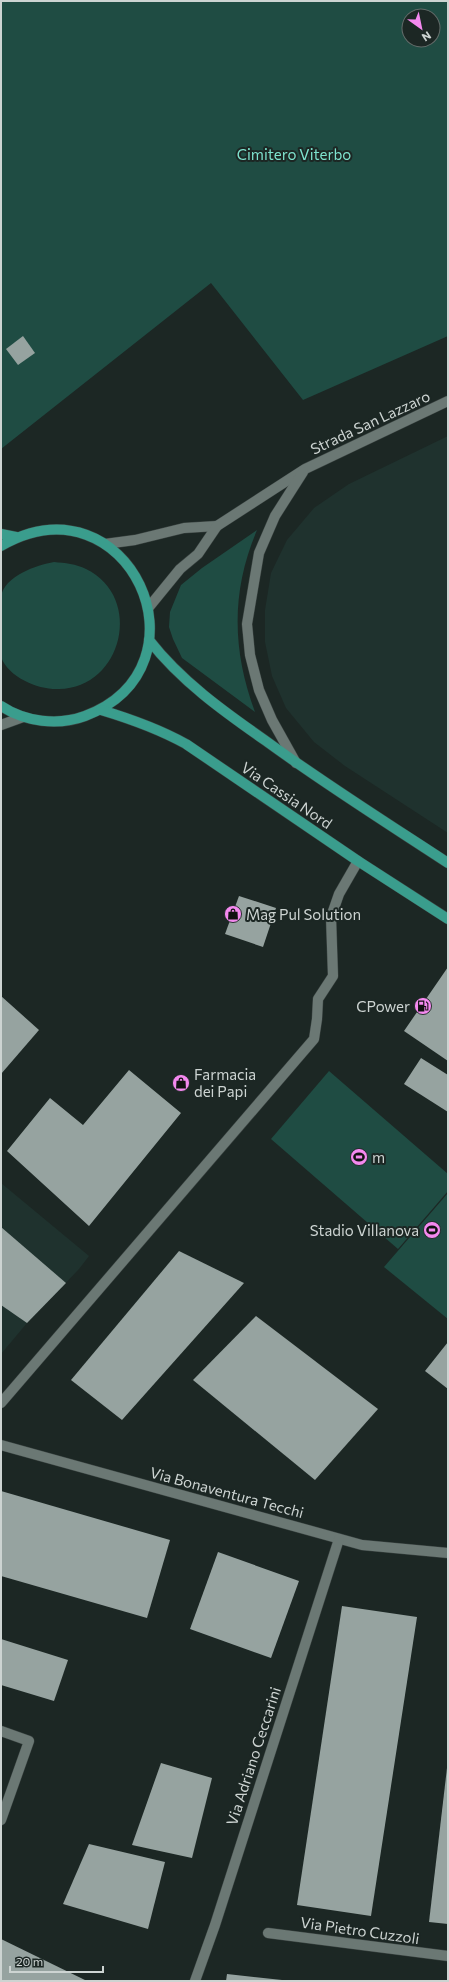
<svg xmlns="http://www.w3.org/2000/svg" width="449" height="1982" font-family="Commissioner,sans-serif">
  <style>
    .built { fill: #1f322e }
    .green { fill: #1f4c43; fill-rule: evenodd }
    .building { fill: #96a3a0 }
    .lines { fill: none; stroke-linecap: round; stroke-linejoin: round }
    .street-casing { stroke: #3a4341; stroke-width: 11 }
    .primary-casing { stroke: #3a4341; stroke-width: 11 }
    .street { stroke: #6b7874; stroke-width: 10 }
    .primary { stroke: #3a9d8d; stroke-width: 10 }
    .labels { text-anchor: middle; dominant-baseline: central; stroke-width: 4; stroke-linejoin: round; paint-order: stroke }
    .park-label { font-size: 15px; fill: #7ee2ce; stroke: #1c2724 }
    .street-label { font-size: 15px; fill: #cdd4d2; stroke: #1c2724 }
    .poi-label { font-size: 15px; fill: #cdd4d2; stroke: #1c2724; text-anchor: start }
  </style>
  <rect width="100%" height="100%" fill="#1c2724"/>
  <g class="built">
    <polygon points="448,436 448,833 345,766 314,742 286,708 272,676 265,642 265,610 271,573 287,540 314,508 349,484"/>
    <polygon points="1,1183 89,1256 79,1269 27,1323 1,1354"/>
  </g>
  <g class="green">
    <path d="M1 1H448V336L303 400 211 283 1 449ZM409 16H433V40H409Z"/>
    <path d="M257 530C231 591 232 650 255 712L182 658 173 639 169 627 170 612 181 585 202 568Z"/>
    <path d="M54 562C65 563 76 564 86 569 144 597 123 688 59 689 39 690 9 678 1 657 0 649 1 636 1 627 1 617 0 606 1 597 4 576 37 565 54 562Z"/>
    <polygon points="329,1071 448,1174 448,1191 398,1249 271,1139"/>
    <polygon points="448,1193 448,1319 384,1267"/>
  </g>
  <g class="building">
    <polygon points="23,336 35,353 18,365 6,349"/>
    <polygon points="239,896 276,908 263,947 225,934"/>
    <polygon points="448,967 448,1061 404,1031"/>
    <polygon points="1,996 39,1030 1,1074"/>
    <polygon points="421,1058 448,1075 448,1112 404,1084"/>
    <polygon points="129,1070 181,1113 89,1226 7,1151 50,1098 83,1125"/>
    <polygon points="1,1227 66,1283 27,1323 1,1305"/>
    <polygon points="179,1251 244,1283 122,1420 71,1380"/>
    <polygon points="256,1316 378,1409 315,1480 193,1380"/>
    <polygon points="448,1342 448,1389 425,1371"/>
    <polygon points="1,1491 170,1540 147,1618 1,1576"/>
    <polygon points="218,1552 299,1581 271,1658 190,1629"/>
    <polygon points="342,1606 417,1617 371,1916 297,1905"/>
    <polygon points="1,1639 68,1660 54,1701 1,1685"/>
    <polygon points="161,1763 212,1778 192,1858 132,1845"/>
    <polygon points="447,1768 448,1768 448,1924 429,1922"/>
    <polygon points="89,1844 165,1862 148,1929 63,1904"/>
    <polygon points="1,1939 87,1981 1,1981"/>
    <polygon points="227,1974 282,1980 282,1981 226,1981"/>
  </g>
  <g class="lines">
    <g class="street-casing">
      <g id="street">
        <polyline points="105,544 135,540 184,528 217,526"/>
        <polyline points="149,607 180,569 198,554 217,526 305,469 448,401"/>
        <polyline points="1,725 23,717"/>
        <polyline points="296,763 272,720 259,690 250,655 247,624 259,553 275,516 303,472"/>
        <polyline points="1,1403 314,1039 317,1019 318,999 333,976 331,917 339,894 358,861"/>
        <polyline points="1,1445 362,1545 448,1553"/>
        <polyline points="1,1731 29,1741 1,1820"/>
        <polyline points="268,1933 448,1956"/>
        <polyline points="195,1981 215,1925 339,1539"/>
      </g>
    </g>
    <g class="primary-casing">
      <g id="primary">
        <polyline points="1,534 16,537"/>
        <path d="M1 546C128 473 216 666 85 716 58 726 25 722 1 706"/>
        <path d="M149 640C181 681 223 711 266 741 325 784 387 823 448 863"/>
        <path d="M101 710C131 719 159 729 186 744L358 861 448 919"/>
      </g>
    </g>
    <use href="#street" class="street"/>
    <use href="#primary" class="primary"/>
  </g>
  <defs>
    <g id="shop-disc" transform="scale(0.9)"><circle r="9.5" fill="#f489ef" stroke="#1c2724"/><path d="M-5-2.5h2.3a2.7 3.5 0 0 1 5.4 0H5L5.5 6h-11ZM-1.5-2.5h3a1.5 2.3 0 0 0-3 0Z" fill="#111"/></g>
    <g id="fuel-disc" transform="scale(0.9)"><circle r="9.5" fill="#f489ef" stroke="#1c2724"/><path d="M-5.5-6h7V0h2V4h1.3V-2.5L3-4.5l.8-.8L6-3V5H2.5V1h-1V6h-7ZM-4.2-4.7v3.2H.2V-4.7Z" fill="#111"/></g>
    <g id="stadium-disc" transform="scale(0.9)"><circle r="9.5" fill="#f489ef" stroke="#1c2724"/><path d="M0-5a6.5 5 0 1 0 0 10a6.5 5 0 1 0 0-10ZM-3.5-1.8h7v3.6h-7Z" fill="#111"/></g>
  </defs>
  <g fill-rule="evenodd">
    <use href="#shop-disc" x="233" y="914"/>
    <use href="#fuel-disc" x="423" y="1006"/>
    <use href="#shop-disc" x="181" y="1083"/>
    <use href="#stadium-disc" x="359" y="1157"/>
    <use href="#stadium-disc" x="432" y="1230"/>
  </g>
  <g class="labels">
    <g class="park-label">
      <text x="294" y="154">Cimitero Viterbo</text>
    </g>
    <g class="street-label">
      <text transform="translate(370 422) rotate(-25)">Strada San Lazzaro</text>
      <text transform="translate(287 795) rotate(34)">Via Cassia Nord</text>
      <text transform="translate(227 1492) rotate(15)">Via Bonaventura Tecchi</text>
      <text transform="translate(253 1756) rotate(-72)">Via Adriano Ceccarini</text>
      <text transform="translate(360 1930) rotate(8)">Via Pietro Cuzzoli</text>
    </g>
    <g class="poi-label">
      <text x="246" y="914">Mag Pul Solution</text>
      <text x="410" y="1006" text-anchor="end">CPower</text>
      <text x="194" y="1074">Farmacia<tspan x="194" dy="17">dei Papi</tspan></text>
      <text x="372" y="1157">m</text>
      <text x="419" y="1230" text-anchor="end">Stadio Villanova</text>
    </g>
  </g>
  <rect width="449" height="1982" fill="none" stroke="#cdd4d2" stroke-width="4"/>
  <g transform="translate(421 28) rotate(147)"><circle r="19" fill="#1c2724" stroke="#636c6a"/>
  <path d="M0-3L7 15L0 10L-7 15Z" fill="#f489ef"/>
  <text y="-6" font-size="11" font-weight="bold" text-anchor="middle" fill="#cdd4d2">N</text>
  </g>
  <path d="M10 1966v6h93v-6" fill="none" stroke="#cdd4d2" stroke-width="2"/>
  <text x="16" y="1966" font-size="12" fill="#cdd4d2" stroke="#1c2724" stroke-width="3" paint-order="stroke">20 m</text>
</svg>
